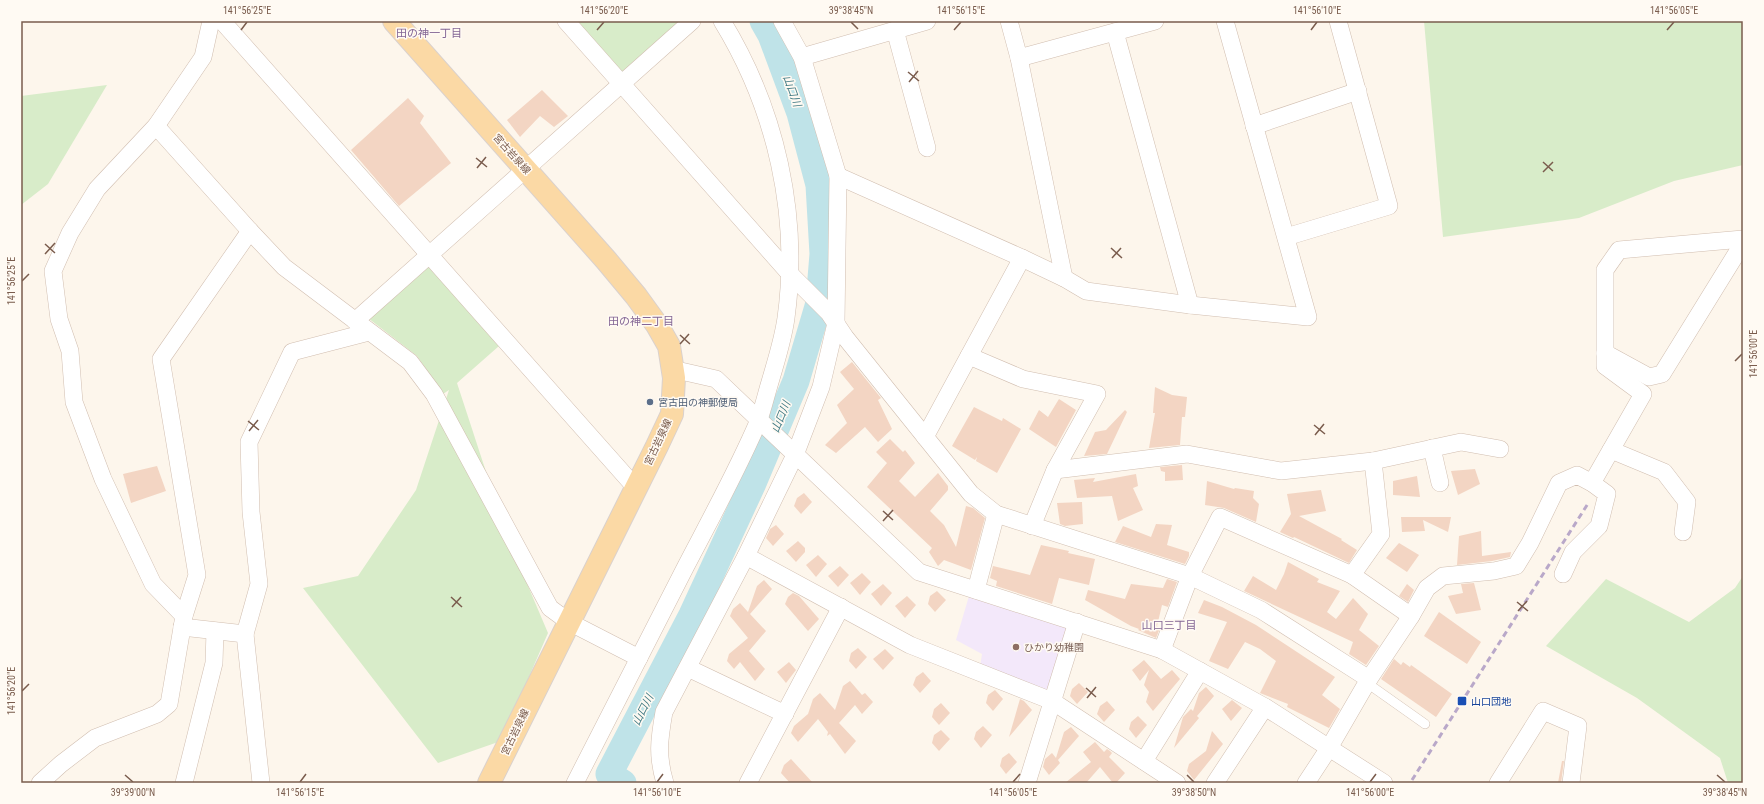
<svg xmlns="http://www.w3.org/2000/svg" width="1764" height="804" font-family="'Roboto Condensed','Noto Sans JP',sans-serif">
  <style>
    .education { fill: #f3e8fa }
    .green { fill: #d8ecc9 }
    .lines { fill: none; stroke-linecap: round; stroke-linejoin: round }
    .stream { stroke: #a5d3da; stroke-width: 4.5 }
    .river { stroke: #bfe3e8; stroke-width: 27 }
    .building { fill: #f3d5c3 }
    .service-casing { stroke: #d1beb0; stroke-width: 10 }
    .minor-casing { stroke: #d1beb0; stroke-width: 18 }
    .primary-casing { stroke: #dad1cd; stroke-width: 24 }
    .service { stroke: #fff; stroke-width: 9 }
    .minor { stroke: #fff; stroke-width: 17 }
    .primary { stroke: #fbd9a5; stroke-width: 22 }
    .rail { stroke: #b9a8c9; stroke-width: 3; stroke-dasharray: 6 4; stroke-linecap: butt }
    .ticks { fill: none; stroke: #7a5c4d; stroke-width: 1.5 }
    .service-dot { fill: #5c6f8a; stroke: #fffaf3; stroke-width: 1.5 }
    .education-dot { fill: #8d6e63; stroke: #fffaf3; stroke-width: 1.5 }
    .transit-dot { fill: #1a4fb4; stroke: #fffaf3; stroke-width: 1.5 }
    .labels { text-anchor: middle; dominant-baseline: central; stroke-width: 3; stroke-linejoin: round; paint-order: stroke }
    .street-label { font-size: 10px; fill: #7a5c4d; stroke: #fffaf3 }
    .service-label { font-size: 10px; fill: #4e5e75; stroke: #fffaf3; text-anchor: start }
    .education-label { font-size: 10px; fill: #785e54; stroke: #fffaf3; text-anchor: start }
    .transit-label { font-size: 10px; fill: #164399; stroke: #fffaf3; text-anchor: start }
    .neighbourhood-label { font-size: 11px; fill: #846695; stroke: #fffaf3 }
    .water-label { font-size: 11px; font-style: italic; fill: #437c86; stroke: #fffaf3 }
    .neatline { fill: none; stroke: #7a5c4d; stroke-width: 1.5 }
    .ticks-label { font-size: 10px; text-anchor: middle; fill: #7a5c4d }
  </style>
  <rect width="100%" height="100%" fill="#fdf6ec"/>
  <polygon class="education" points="969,596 1071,624 1049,692 980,667 982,654 956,640"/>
  <g class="green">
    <polygon points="576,21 685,21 624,75"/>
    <polygon points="1424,21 1743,21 1743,165 1674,181 1579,218 1443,237"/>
    <polygon points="107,85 48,184 21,205 21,96"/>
    <polygon points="429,266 499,346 457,383 508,539 548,633 501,741 438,763 303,588 358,576 416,490 449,390 443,394 417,356 368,318"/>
    <polygon points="1743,576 1743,783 1728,783 1720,758 1637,698 1546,646 1606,579 1689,622 1735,588"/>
  </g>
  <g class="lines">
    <polyline class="stream" points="605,783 609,774"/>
    <polyline class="river" points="623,783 609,774 692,615 753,483 796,381 819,303 823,254 819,185 800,113 771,35 763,21"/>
  </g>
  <g class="building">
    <polygon points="542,90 568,116 554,127 540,116 520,137 507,120"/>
    <polygon points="408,98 424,116 420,123 451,163 399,206 351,150"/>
    <polygon points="852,362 881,398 878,400 892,429 878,442 865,427 836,453 825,445 847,423 837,405 854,389 840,372"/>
    <polygon points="1155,387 1172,395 1187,397 1185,417 1182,417 1180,445 1149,448 1155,413 1153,413"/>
    <polygon points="1059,399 1076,410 1056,447 1029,429 1039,410 1048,417"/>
    <polygon points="974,407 1002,421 1003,418 1021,429 997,473 976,461 977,457 975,460 952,446"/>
    <polygon points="1125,410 1127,412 1107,454 1084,456 1095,432 1106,430"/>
    <polygon points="890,439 903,452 905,450 915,463 899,481 915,497 938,473 948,486 948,490 930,511 944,525 956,547 966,506 973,508 985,518 971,570 944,560 938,566 929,552 932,548 867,487 887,463 876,452"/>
    <polygon points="1182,465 1183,480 1165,481 1165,472 1161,471 1160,467"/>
    <polygon points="157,466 166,491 131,503 123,474"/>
    <polygon points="1475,469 1480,484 1458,495 1451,471"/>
    <polygon points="1136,474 1138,486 1133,488 1143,510 1118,521 1112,496 1077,498 1074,480 1095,478 1093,482"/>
    <polygon points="1417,476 1420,497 1393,495 1393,481"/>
    <polygon points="1207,481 1234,489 1235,488 1254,491 1253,498 1259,504 1256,522 1224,508 1205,505"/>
    <polygon points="1321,490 1326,511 1299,516 1342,539 1341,540 1357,550 1349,563 1294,537 1293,538 1280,532 1291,514 1287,494"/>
    <polygon points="804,493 812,502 801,514 794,506 797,498"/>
    <polygon points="1082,502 1083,524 1065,526 1060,524 1057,503"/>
    <polygon points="1401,517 1451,517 1448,532 1423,520 1425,531 1402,532"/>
    <polygon points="1156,524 1172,525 1167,545 1189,552 1189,556 1185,564 1115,542 1123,526 1151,537"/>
    <polygon points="776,525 784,534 773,546 766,538 770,529"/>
    <polygon points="1481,531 1482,556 1511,552 1510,557 1492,561 1457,565 1459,536"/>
    <polygon points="798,541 805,548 805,552 796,562 786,551"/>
    <polygon points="1399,543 1419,555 1407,572 1386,558"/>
    <polygon points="1041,545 1069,551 1068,553 1095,559 1089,585 1059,578 1052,604 996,586 997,581 990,578 993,566 1030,575"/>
    <polygon points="818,555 827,564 816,577 806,565"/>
    <polygon points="1288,562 1319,579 1317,582 1340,591 1327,612 1336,619 1353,598 1368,614 1359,630 1379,646 1366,665 1349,654 1353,642 1244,591 1253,576 1276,590 1284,574"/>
    <polygon points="840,566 849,575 838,587 828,576"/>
    <polygon points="862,573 871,582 860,595 850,583"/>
    <polygon points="1167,579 1177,582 1168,607 1162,605 1157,626 1160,628 1156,638 1138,630 1139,629 1131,626 1085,600 1088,590 1125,599 1131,584 1163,588"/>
    <polygon points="764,580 772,589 750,614 766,631 749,651 765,669 755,681 740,662 734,669 727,661 729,654 748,638 730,616 733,609 740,603 748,612 757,586"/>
    <polygon points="1474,583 1481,610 1456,614 1448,596 1463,593 1461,584"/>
    <polygon points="883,584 892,593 881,606 871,594"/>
    <polygon points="1407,584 1414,590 1408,602 1399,596"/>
    <polygon points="937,591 946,600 935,612 928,604 930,596"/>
    <polygon points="793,593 799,596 819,619 808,631 785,604 788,597"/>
    <polygon points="907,596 916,605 905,618 895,606"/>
    <polygon points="1204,600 1222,607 1256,625 1335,677 1322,695 1340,709 1329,728 1287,707 1288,704 1260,693 1276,661 1260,649 1245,642 1228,669 1209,661 1227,622 1198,613"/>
    <polygon points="1439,612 1481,642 1467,664 1424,636"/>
    <polygon points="858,648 867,657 856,669 849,661 851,653"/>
    <polygon points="885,649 894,658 883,670 873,659"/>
    <polygon points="1394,659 1401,665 1403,662 1410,667 1411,665 1452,694 1436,717 1381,679"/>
    <polygon points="1144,660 1161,679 1172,670 1180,679 1153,711 1146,702 1149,692 1144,685 1149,670 1140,681 1132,670"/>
    <polygon points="789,662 796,670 786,683 777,672"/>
    <polygon points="923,672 931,681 920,693 913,685 916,677"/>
    <polygon points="850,681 862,695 865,693 873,702 862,714 855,705 839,723 856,741 845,754 830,734 827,736 828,732 818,719 798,742 791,733 794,726 808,714 813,699 820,693 835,710 843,686"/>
    <polygon points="1079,683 1088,692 1077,704 1070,696 1072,689"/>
    <polygon points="1206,687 1214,696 1197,716 1199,718 1174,748 1183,717 1191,709 1193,711 1199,693"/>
    <polygon points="995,690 1003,699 993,711 986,703 988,695"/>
    <polygon points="1020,699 1024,701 1032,710 1009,737"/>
    <polygon points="1232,700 1242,708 1231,721 1222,709"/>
    <polygon points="1107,701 1115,710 1104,722 1097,714 1100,706"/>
    <polygon points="941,703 950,713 939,725 932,717 934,709"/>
    <polygon points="1138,716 1147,725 1136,738 1129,729 1131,722"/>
    <polygon points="983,726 992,735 981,748 974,739 976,732"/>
    <polygon points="1071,727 1079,736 1058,760 1060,763 1049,775 1043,767 1045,759 1052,753 1056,758 1064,732"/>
    <polygon points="941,730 950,739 939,751 932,743 934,735"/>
    <polygon points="1212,731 1223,744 1194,780 1187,771 1189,764 1206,751"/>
    <polygon points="1095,742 1104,752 1107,749 1110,751 1112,753 1109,757 1125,773 1116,783 1113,783 1100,767 1086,783 1065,783 1091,762 1083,752"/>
    <polygon points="1009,753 1017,762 1006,774 1000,766 1002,758"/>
    <polygon points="791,759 813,783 790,783 781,773 784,765"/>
    <polygon points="1562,761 1564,761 1561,783 1558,783"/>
  </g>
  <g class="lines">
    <g class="service-casing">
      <polyline id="service" points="1367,683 1425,724"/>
    </g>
    <g class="minor-casing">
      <g id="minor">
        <polyline points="222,21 636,488"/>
        <polyline points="566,21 790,274 829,313 845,337 971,494 996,514 1190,576 1261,610 1369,679"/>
        <polyline points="1009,21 1019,58 1155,21"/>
        <polyline points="895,30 927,148"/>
        <polyline points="1115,32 1190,305"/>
        <polyline points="802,57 927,21"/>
        <polyline points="1019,58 1064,278"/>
        <polyline points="156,126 250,231 284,267 410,362 434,394 550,608 569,622 639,658"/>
        <polyline points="1254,126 1358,91"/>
        <polyline points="838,176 1022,258 1064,278 1086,291 1190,305 1308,317 1225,21"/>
        <polyline points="1286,237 1389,206 1338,21"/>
        <polyline points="355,321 692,21"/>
        <polyline points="1605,353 1649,377 1662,374 1743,243"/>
        <polyline points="969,356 1023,379 1097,394 1055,470 1032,526"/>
        <polyline points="672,369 716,379 919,572 1162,650 1265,707 1384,783"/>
        <polyline points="925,437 1022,258"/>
        <polyline points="1432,448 1440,483"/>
        <polyline points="1611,450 1664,472 1687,502 1683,532"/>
        <polyline points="1055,470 1187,454 1281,471 1373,461 1461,442 1500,449"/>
        <polyline points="1592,483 1643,394 1605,366 1605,270 1619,250 1743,239"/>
        <polyline points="746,556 910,645 1052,701 1177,783"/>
        <polyline points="1352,575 1381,534 1373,461"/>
        <polyline points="976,590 996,514"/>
        <polyline points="184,616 153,584 103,479 74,402 70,351 59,319 53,271 70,233 97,189 156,126 203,57 211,21"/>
        <polyline points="182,627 245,634 261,783"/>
        <polyline points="245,634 259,584 251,512 249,442 292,352 369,332"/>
        <polyline points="1162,650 1190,576 1220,517 1352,575 1411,616"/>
        <polyline points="688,668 785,714"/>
        <polyline points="1144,761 1200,671"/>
        <polyline points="40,783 61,764 95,738 157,714 169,704 184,616 197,575 161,359 250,231"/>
        <polyline points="184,783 214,663 215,631"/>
        <path d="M575 783C612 711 649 638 686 566 711 518 737 471 758 422 763 409 766 395 770 382 776 361 783 340 786 318 800 215 776 109 722 21"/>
        <path d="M665 783C657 756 659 740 664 712L746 556 795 455 821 387 836 323 838 176 802 57 782 21"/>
        <polyline points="748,783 841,607"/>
        <polyline points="1027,783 1077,622"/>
        <polyline points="1215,783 1265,707"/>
        <polyline points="1306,783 1329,748 1369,679 1411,616 1427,588 1443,576 1494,571 1516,566 1530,543 1559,483 1577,475 1592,483 1607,494 1599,526 1573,552 1563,574"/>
        <polyline points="1498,783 1543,711 1578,726 1571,783"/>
      </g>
    </g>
    <g class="primary-casing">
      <polyline id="primary" points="394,21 606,260 636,296 657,325 669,346 674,378 672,414 657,446 489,783"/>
    </g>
    <use href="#service" class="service"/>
    <use href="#minor" class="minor"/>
    <use href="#primary" class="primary"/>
    <polyline class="rail" points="1412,780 1589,502"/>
  </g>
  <path class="ticks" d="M851 22 858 29M241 30 247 22M597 30 604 22M954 30 961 22M1311 30 1317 22M1667 30 1674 22M908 72 919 81M909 82 918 71M476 158 487 167M1543 162 1553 171M477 168 486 157M1543 172 1553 162M45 244 55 253M1111 248 1122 258M45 254 55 243M1112 258 1121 248M22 281 29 274M680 335 690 344M680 344 689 334M1735 361 1742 354M248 421 259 430M1314 425 1325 434M249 431 258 420M1315 435 1324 424M883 511 893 520M883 521 893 510M451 597 462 607M1517 602 1528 611M452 607 461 597M1518 611 1527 601M1086 688 1096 697M22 691 29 684M1087 698 1096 687M125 775 133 782M1187 775 1194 782M1717 775 1725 782M300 782 306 774M657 782 663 774M1013 782 1020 774M1370 782 1376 774"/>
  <circle class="service-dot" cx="650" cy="402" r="4"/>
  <circle class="education-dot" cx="1016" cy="647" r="4"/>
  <rect class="transit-dot" x="1457" y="696" width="10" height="10" rx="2"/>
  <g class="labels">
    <g class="street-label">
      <text transform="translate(512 154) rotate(48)">宮古岩泉線</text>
      <text transform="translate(658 442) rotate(-65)">宮古岩泉線</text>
      <text transform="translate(515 732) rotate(-64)">宮古岩泉線</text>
    </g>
    <g class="service-label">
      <text x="658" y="402">宮古田の神郵便局</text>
    </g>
    <g class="education-label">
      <text x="1024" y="647">ひかり幼稚園</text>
    </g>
    <g class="transit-label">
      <text x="1471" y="701">山口団地</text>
    </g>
    <g class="neighbourhood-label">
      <text x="429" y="33">田の神一丁目</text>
      <text x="641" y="321">田の神二丁目</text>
      <text x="1169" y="625">山口三丁目</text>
    </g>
    <g class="water-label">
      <text transform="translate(792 91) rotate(70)">山口川</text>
      <text transform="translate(781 417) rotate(-68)">山口川</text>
      <text transform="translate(643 710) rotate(-63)">山口川</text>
    </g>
  </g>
  <rect width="1764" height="804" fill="none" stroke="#fffaf3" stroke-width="44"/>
  <rect x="22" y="22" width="1720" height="760" class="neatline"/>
  <g class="ticks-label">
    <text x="247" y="14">141°56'25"E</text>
    <text x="604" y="14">141°56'20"E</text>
    <text x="851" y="14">39°38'45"N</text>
    <text x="961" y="14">141°56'15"E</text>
    <text x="1317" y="14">141°56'10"E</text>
    <text x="1674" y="14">141°56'05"E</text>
    <text transform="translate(11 281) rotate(-90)" y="4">141°56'25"E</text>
    <text transform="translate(1753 354) rotate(-90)" y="4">141°56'00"E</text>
    <text transform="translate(11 691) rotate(-90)" y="4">141°56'20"E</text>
    <text x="133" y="796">39°39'00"N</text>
    <text x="300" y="796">141°56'15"E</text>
    <text x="657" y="796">141°56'10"E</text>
    <text x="1013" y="796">141°56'05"E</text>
    <text x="1194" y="796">39°38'50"N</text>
    <text x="1370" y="796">141°56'00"E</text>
    <text x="1725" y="796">39°38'45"N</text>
  </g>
</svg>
